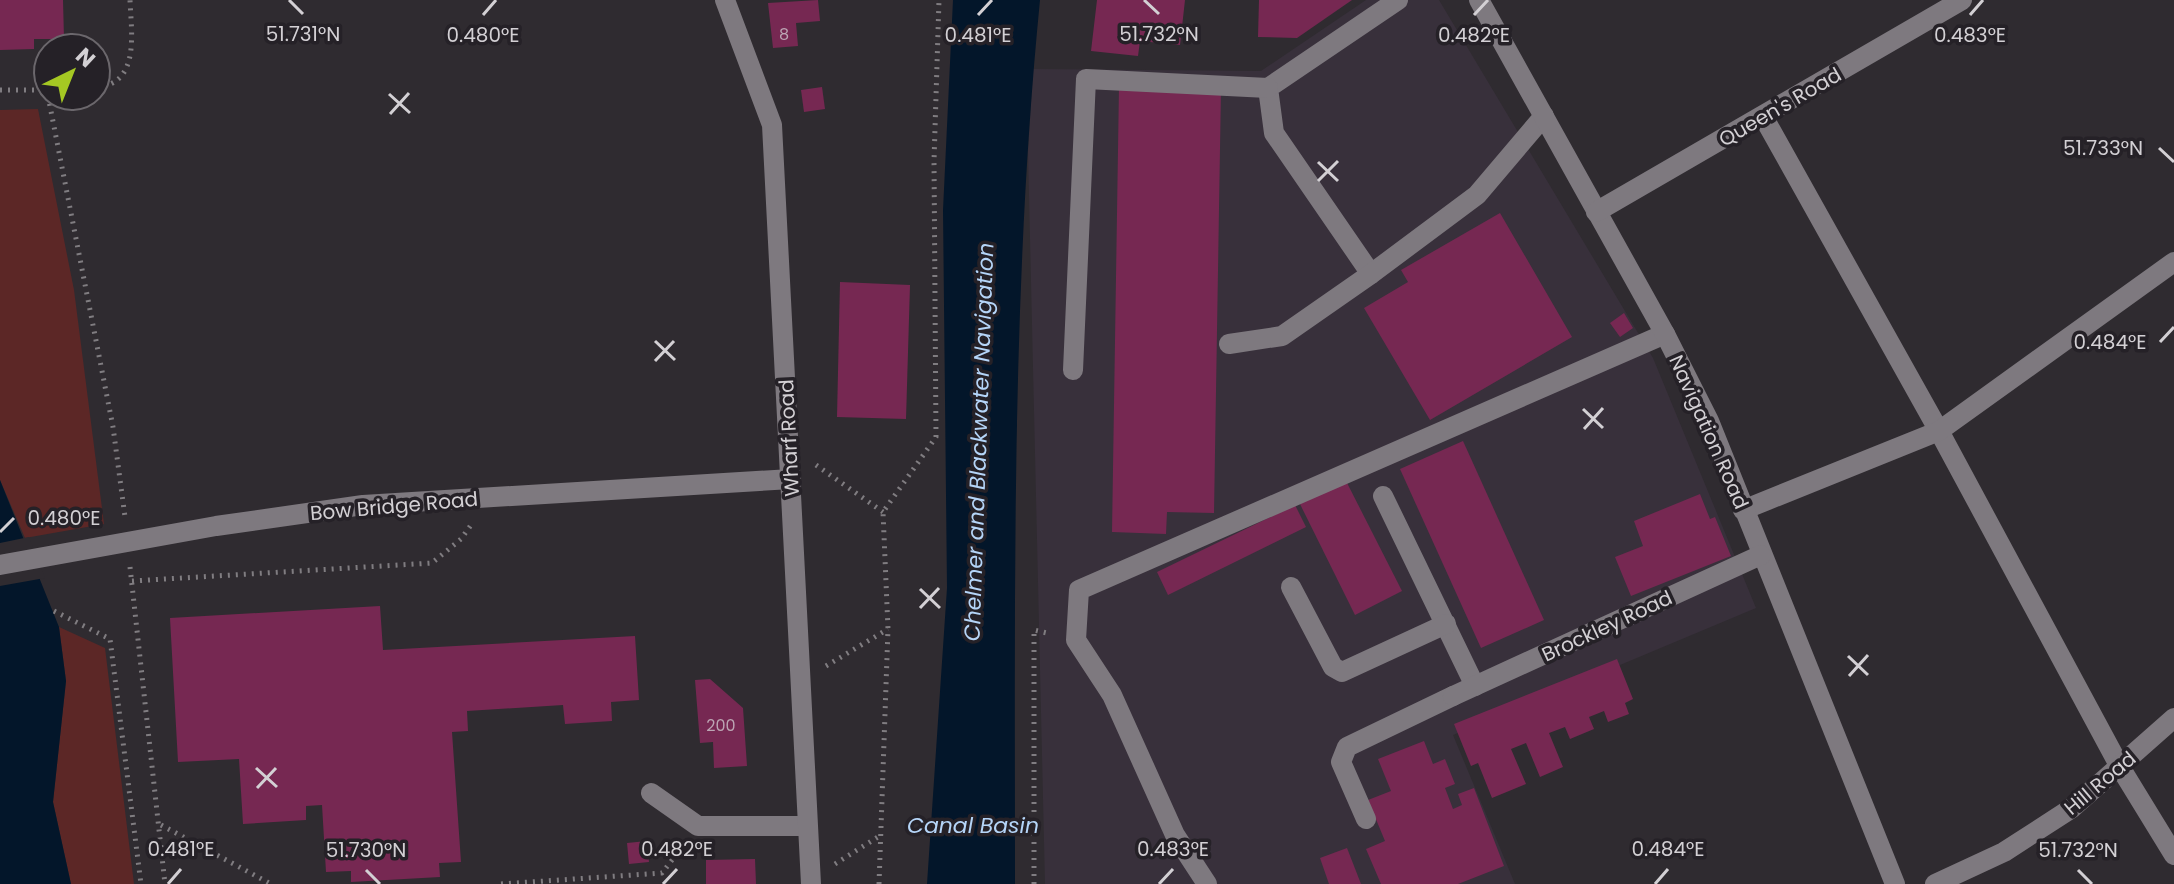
<svg xmlns="http://www.w3.org/2000/svg" width="2174" height="884" font-family="Poppins,sans-serif">
  <style>
    .built { fill: #38303b }
    .green { fill: #5c2726 }
    .water { fill: #03162a }
    .pier { fill: #2f2b30 }
    .building { fill: #762852 }
    .lines { fill: none; stroke-linecap: round; stroke-linejoin: round }
    .path { stroke: #807d81; stroke-width: 5; stroke-dasharray: 2 6; stroke-linecap: butt }
    .lane { stroke: #7e797f; stroke-width: 20 }
    .street { stroke: #7e797f; stroke-width: 20 }
    .ticks { fill: none; stroke: #d3d0d4; stroke-width: 3 }
    .labels { text-anchor: middle; dominant-baseline: central; stroke-width: 7; stroke-linejoin: round; paint-order: stroke }
    .number-label { font-size: 16px; fill: #bca6b4 }
    .street-label { font-size: 20px; fill: #d3d0d4; stroke: #252127 }
    .water-label { font-size: 22px; font-style: italic; fill: #b5d5f8; stroke: #252127 }
    .ticks-label { font-size: 20px; text-anchor: middle; fill: #d3d0d4; stroke: #252127; stroke-width: 7; stroke-linejoin: round; paint-order: stroke }
  </style>
  <rect width="100%" height="100%" fill="#2f2b30"/>
  <polygon class="built" points="1366,0 1439,0 1653,358 1756,608 1453,735 1515,884 1045,884 1028,152 1033,69 1261,71"/>
  <g class="green">
    <polygon points="38,109 74,290 104,524 25,538 0,480 0,110"/>
    <polygon points="59,627 105,648 134,884 71,884 53,802 66,681"/>
  </g>
  <g class="water">
    <path d="M953 0H1040C1011 293 1015 590 1015 884H927L947 588 943 210Z"/>
    <polygon points="0,480 59,627 66,681 53,802 71,884 0,884"/>
  </g>
  <polygon class="pier" points="29,537 45,578 0,586 0,543"/>
  <g class="building">
    <polygon points="0,0 63,0 64,39 34,39 34,49 0,50"/>
    <polygon points="818,0 820,21 796,23 798,46 773,48 768,3"/>
    <polygon points="1097,0 1185,0 1180,45 1140,41 1138,56 1091,51"/>
    <polygon points="1259,0 1352,0 1297,38 1258,37"/>
    <polygon points="1119,86 1221,88 1214,513 1167,512 1166,534 1112,532"/>
    <polygon points="822,87 825,109 804,112 801,90"/>
    <polygon points="1500,213 1572,337 1430,420 1364,308 1408,282 1401,270"/>
    <polygon points="840,282 910,285 906,419 837,417"/>
    <polygon points="1624,313 1633,328 1620,337 1610,323"/>
    <polygon points="1463,441 1544,620 1481,648 1400,469"/>
    <polygon points="1345,479 1402,591 1355,615 1299,502"/>
    <polygon points="1700,494 1710,519 1715,517 1731,556 1631,596 1615,557 1643,546 1634,521"/>
    <polygon points="1295,505 1306,527 1168,595 1157,572"/>
    <polygon points="380,606 383,650 635,636 639,700 611,702 612,721 565,724 563,705 467,711 468,731 452,732 461,862 439,863 440,877 351,882 351,871 326,872 322,805 306,806 306,820 243,824 239,759 178,762 170,618"/>
    <polygon points="1617,659 1633,699 1625,703 1629,714 1608,722 1604,711 1589,717 1594,729 1570,739 1565,727 1549,733 1563,767 1540,777 1526,743 1511,749 1526,784 1492,798 1478,763 1471,766 1454,724"/>
    <polygon points="710,679 743,708 747,766 714,768 713,742 700,743 695,680"/>
    <polygon points="1424,741 1433,764 1445,759 1455,784 1445,788 1453,809 1462,805 1458,794 1474,788 1504,866 1458,884 1381,884 1366,849 1385,841 1368,800 1391,791 1378,759"/>
    <polygon points="647,841 649,862 629,864 627,843"/>
    <polygon points="1347,848 1361,884 1329,884 1320,858"/>
    <polygon points="755,859 756,884 706,884 706,860"/>
  </g>
  <g class="lines">
    <g class="path">
      <path d="M96 87C141 85 131 31 130 0"/>
      <polyline points="0,90 48,90"/>
      <polyline points="48,96 113,427 125,517"/>
      <polyline points="816,465 883,512"/>
      <polyline points="130,567 165,884"/>
      <polyline points="132,581 432,563 461,539 471,525"/>
      <polyline points="54,611 110,639 141,884"/>
      <polyline points="826,666 888,629"/>
      <polyline points="161,825 271,884"/>
      <polyline points="835,864 878,837"/>
      <polyline points="501,884 662,873 682,847"/>
      <polyline points="879,884 888,629 883,512 936,437 934,161 939,0"/>
      <polyline points="1034,884 1034,630 1051,634"/>
    </g>
    <g class="lane">
      <polyline points="1764,118 1939,431 2120,767"/>
      <polyline points="1371,274 1274,133 1268,88 1398,0"/>
      <polyline points="1229,344 1282,336 1371,274 1477,195 1544,116"/>
      <polyline points="1073,370 1086,79 1268,88"/>
      <polyline points="1383,496 1475,686"/>
      <polyline points="1743,510 1939,431 2174,262"/>
      <polyline points="1291,587 1333,667 1342,672 1446,624"/>
      <polyline points="651,793 698,826 807,826"/>
      <polyline points="1366,819 1341,762 1347,747 1453,696"/>
      <polyline points="1207,884 1175,835 1112,695 1076,640 1079,590 1665,334"/>
    </g>
    <g class="street">
      <polyline points="725,0 772,125 811,884"/>
      <polyline points="1479,0 1665,334 1709,421 1895,884"/>
      <polyline points="1596,212 1962,0"/>
      <polyline points="0,565 216,526 363,505 791,479"/>
      <polyline points="1453,696 1761,555"/>
      <polyline points="2120,767 2174,855"/>
      <polyline points="1935,884 2004,852 2072,808 2174,718"/>
    </g>
  </g>
  <path class="ticks" d="M289 0 303 14M1144 0 1159 14M483 15 496 0M978 15 992 0M1474 15 1488 0M1970 15 1983 0M389 94 410 113M390 114 409 93M2159 148 2174 162M1318 162 1338 181M1318 181 1338 161M655 341 675 360M2160 342 2174 327M655 361 674 341M1583 409 1603 428M1584 429 1603 408M0 532 14 518M920 589 940 608M920 608 939 588M1848 656 1868 675M1849 676 1868 655M256 768 277 787M257 788 276 768M366 870 380 884M2078 870 2092 884M168 884 181 869M663 884 677 869M1159 884 1173 869M1655 884 1668 869"/>
  <g class="labels">
    <g class="number-label">
      <text x="784" y="34">8</text>
      <text x="721" y="725">200</text>
    </g>
    <g class="street-label">
      <text transform="translate(1780 107) rotate(-30)">Queen's Road</text>
      <text transform="translate(1709 432) rotate(66)">Navigation Road</text>
      <text transform="translate(789 438) rotate(-93)">Wharf Road</text>
      <text transform="translate(394 506) rotate(-5)">Bow Bridge Road</text>
      <text transform="translate(1607 626) rotate(-25)">Brockley Road</text>
      <text transform="translate(2100 783) rotate(-40)">Hill Road</text>
    </g>
    <g class="water-label">
      <text transform="translate(979 442) rotate(-88)">Chelmer and Blackwater Navigation</text>
      <text x="973" y="825">Canal Basin</text>
    </g>
  </g>
  <g class="ticks-label">
    <text x="1159" y="41">51.732°N</text>
    <text x="303" y="41">51.731°N</text>
    <text x="978" y="42">0.481°E</text>
    <text x="1474" y="42">0.482°E</text>
    <text x="483" y="42">0.480°E</text>
    <text x="1970" y="42">0.483°E</text>
    <text x="2103" y="155">51.733°N</text>
    <text x="2110" y="349">0.484°E</text>
    <text x="64" y="525">0.480°E</text>
    <text x="181" y="856">0.481°E</text>
    <text x="677" y="856">0.482°E</text>
    <text x="1173" y="856">0.483°E</text>
    <text x="1668" y="856">0.484°E</text>
    <text x="366" y="857">51.730°N</text>
    <text x="2078" y="857">51.732°N</text>
  </g>
  <g transform="translate(72 72) rotate(43)"><circle r="38" fill="#252127" stroke="#6b676c" stroke-width="2"/>
  <path d="M0-6L14 30L0 20L-14 30Z" fill="#a5c823"/>
  <text y="-12" font-size="22" font-weight="bold" text-anchor="middle" fill="#d3d0d4">N</text>
  </g>
</svg>
